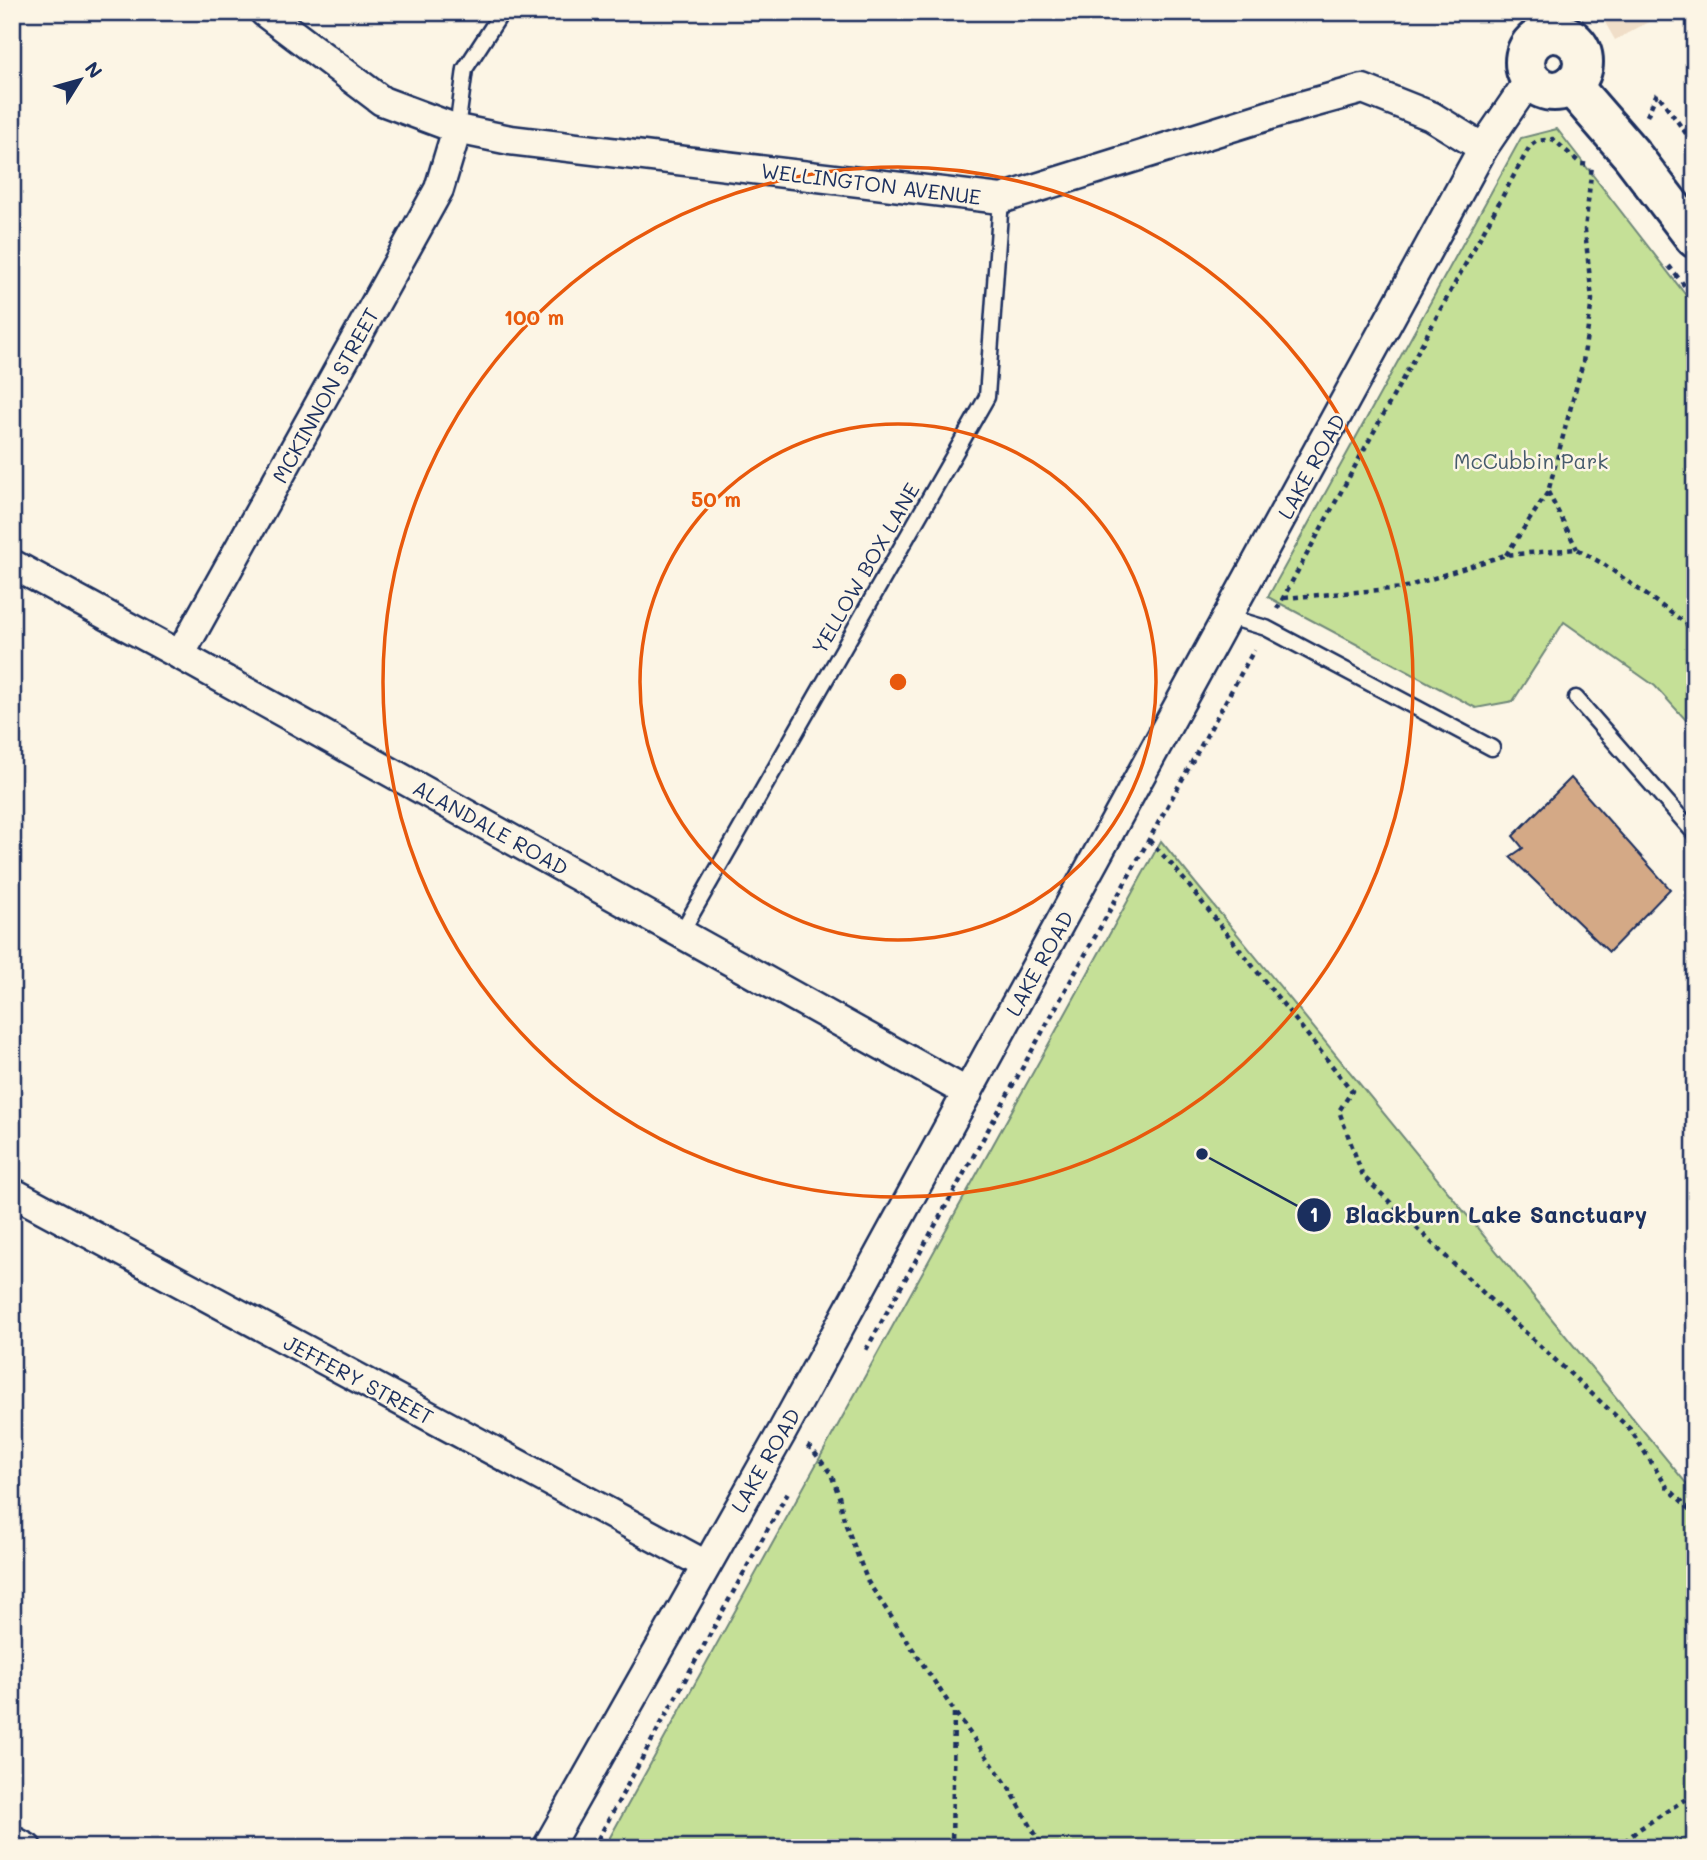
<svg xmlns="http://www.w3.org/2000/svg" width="1707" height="1860" font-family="Mali,sans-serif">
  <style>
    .built { fill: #f0dec8 }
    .green { fill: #c5e097; stroke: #70887a; stroke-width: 2 }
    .building { fill: #d4a986; stroke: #1b2f5e; stroke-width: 2 }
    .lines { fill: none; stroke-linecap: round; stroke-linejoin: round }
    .lane-casing { stroke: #1b2f5e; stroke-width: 19 }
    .street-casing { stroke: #1b2f5e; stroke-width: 33 }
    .secondary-casing { stroke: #1b2f5e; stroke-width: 44 }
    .path { stroke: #1b2f5e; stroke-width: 4.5; stroke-dasharray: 5 5; stroke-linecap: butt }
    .lane { stroke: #fcf5e5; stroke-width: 14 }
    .street { stroke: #fcf5e5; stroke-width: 28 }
    .secondary { stroke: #fcf5e5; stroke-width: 38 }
    .ring { fill: none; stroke: #e8590c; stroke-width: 3.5 }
    .labels { text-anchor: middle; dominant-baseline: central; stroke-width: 5; stroke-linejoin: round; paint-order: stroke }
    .street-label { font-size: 21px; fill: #1b2f5e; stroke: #fcf5e5 }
    .park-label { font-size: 21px; fill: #465b6c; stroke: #fcf5e5 }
    .centre { fill: #e8590c; stroke: #fcf5e5; stroke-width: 3.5 }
    .ring-label { font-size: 21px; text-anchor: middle; font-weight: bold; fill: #e8590c; stroke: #fcf5e5; stroke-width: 5; stroke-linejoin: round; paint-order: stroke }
    .leader { fill: none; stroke: #1b2f5e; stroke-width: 2.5 }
    .callout-dot { fill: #1b2f5e; stroke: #fcf5e5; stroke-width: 2.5 }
    .mark-label { font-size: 21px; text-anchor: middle; font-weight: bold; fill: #fff }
    .callout-label { font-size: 23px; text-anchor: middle; font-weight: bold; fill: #1b2f5e; stroke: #fcf5e5; stroke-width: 5; stroke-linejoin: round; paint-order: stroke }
  </style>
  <rect width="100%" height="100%" fill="#fcf5e5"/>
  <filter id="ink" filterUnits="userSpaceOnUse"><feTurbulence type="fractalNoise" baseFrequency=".0143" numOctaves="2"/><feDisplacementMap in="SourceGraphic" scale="14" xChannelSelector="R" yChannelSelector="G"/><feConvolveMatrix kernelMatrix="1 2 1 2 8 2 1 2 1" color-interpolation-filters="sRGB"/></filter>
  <g filter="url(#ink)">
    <polygon class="built" points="1599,12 1667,12 1615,40"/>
    <g class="green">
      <polygon points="1557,129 1695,307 1695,730 1655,686 1564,622 1513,701 1476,708 1268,597 1521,138"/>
      <polygon points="1161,841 1695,1494 1695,1848 604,1848"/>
    </g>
    <polygon class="building" points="1571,778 1670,889 1609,952 1510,857 1523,848 1513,836"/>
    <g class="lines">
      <g class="lane-casing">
        <g id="lane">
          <polyline points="457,129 465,69 502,12"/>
          <polyline points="1229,617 1266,628 1492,748"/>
          <polyline points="1576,698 1695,834"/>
          <polyline points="681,933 987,397 1001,199"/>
        </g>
      </g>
      <g class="street-casing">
        <g id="street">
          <polyline points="264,12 382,101 457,129 510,140 1001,199 1283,111 1363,89 1431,116 1483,148"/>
          <polyline points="12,564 180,655 968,1093"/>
          <polyline points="180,655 439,189 457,129"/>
          <polyline points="12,1192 706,1565"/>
          <polyline points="12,1840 27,1848"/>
          <polyline points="547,1848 782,1432 1483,148 1530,79"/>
        </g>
      </g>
      <g class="secondary-casing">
        <g id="secondary">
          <circle cx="1554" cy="62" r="29"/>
          <polyline points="1571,85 1631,154 1695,238"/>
        </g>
      </g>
      <g class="path">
        <polyline points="1647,116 1657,93 1695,146"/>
        <polyline points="1669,266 1695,299"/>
        <polyline points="1548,492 1577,549"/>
        <polyline points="1506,555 1548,492 1583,362 1592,300 1585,230 1592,165"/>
        <polyline points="1284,598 1403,588 1505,555 1577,549 1605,565 1695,630"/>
        <polyline points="1277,609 1530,146 1537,141 1553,139 1581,164 1591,165"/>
        <polyline points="1149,840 1174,867 1352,1091 1339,1111 1363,1176 1498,1307 1630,1429 1667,1487 1695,1514"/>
        <polyline points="866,1350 1254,650"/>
        <polyline points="807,1446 812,1449 831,1474 839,1496 844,1520 868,1582 954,1711 1010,1789 1043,1848"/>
        <polyline points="593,1848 788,1492"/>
        <polyline points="952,1848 954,1712"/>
        <polyline points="1617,1848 1638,1830 1695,1793"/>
      </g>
      <use href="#lane" class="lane"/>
      <use href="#street" class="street"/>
      <use href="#secondary" class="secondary"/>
    </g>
  </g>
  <g class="ring">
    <circle cx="898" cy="682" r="258"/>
    <circle cx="898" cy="682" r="515"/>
  </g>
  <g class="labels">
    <g class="street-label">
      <text transform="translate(871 183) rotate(7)">WELLINGTON AVENUE</text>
      <text transform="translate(325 395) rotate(-61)">MCKINNON STREET</text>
      <text transform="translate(1311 466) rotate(-61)">LAKE ROAD</text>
      <text transform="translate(865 568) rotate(-60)">YELLOW BOX LANE</text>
      <text transform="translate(491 827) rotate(29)">ALANDALE ROAD</text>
      <text transform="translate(1039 963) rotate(-61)">LAKE ROAD</text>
      <text transform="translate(359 1379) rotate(28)">JEFFERY STREET</text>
      <text transform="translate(765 1460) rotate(-60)">LAKE ROAD</text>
    </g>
    <g class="park-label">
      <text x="1531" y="460">McCubbin Park</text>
    </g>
  </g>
  <circle cx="898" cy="682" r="10" class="centre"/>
  <g class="ring-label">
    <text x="534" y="325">100 m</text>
    <text x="716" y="507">50 m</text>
  </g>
  <path class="leader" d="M1202 1154L1314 1215"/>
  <g class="callout-dot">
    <circle cx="1202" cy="1154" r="7"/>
    <circle cx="1314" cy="1215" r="18"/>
  </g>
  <g class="mark-label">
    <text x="1314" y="1222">1</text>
  </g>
  <g class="callout-label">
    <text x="1496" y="1223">Blackburn Lake Sanctuary</text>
  </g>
  <rect width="1707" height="1860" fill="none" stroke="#fcf5e5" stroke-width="42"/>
  <rect x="21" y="21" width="1665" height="1818" fill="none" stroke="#1b2f5e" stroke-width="2.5" filter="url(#ink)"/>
  <g transform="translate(80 80) rotate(53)" stroke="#fcf5e5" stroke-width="5" paint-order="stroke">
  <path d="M0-5L12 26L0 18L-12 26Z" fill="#1b2f5e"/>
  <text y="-10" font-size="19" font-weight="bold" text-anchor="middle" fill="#1b2f5e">N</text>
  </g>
</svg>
